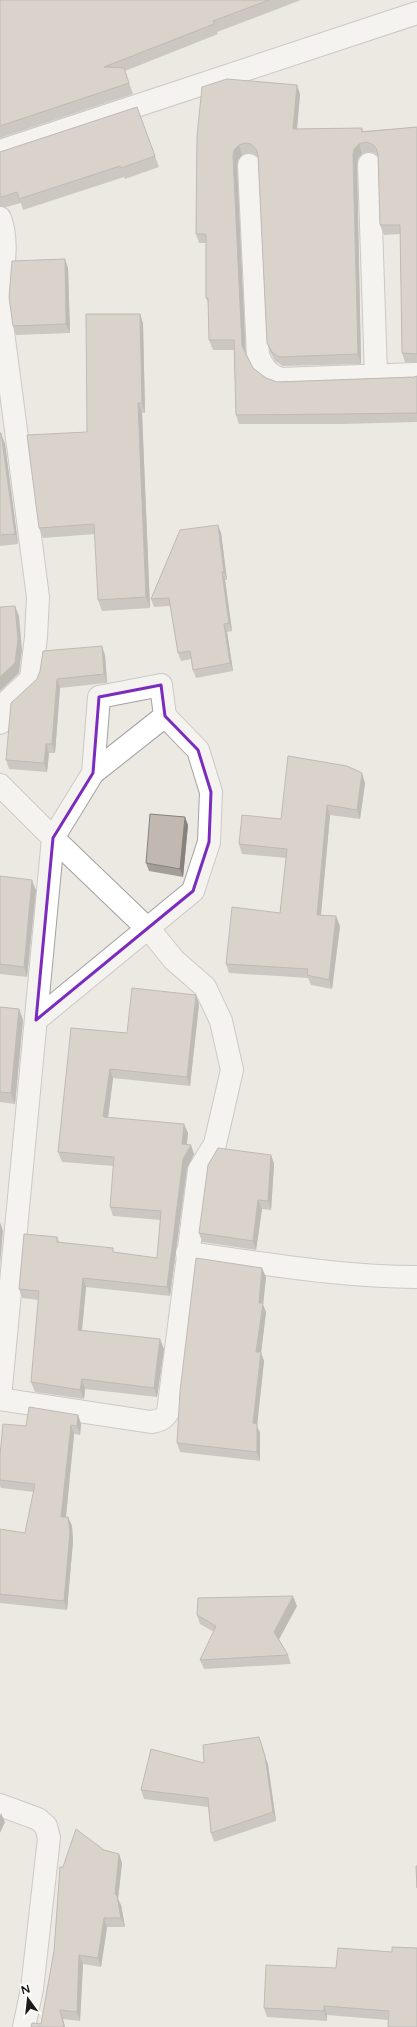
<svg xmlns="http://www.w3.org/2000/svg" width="417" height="2027" font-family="'Varela Round',sans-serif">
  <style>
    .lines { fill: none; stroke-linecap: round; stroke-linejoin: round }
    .street-casing { stroke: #a2a2a2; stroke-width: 24 }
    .street { stroke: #fff; stroke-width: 22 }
    .wall { fill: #a59e98 }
    .shaded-wall { fill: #86817c }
    .building { fill: #c0b8b1; stroke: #86817c }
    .marked { fill: none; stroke: #7b2cbf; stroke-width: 3; stroke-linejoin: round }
  </style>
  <rect width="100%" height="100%" fill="#ece9e2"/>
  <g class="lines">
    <g class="street-casing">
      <g id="street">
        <polyline points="0,151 417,13"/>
        <polyline points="369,164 376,375"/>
        <path d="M249 165 258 355C263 368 267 373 280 379L417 374"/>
        <path d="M0 218C10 245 1 275 0 303"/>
        <polyline points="0,309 38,597 36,637 31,679 1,707 0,723"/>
        <polyline points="0,785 53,838 0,1398"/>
        <polyline points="36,1020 193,891 209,842 211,792 198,750 165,716"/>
        <path d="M187 1253C263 1263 340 1277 417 1277"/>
        <path d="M0 1399 151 1422C159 1421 164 1419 168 1412L199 1170 215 1144 232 1070 221 1021 205 987 174 960 153 934 53 838 93 773 99 697 161 685 165 716 93 773"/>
        <polyline points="0,1805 38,1819 46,1826 49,1838 32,1989 24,2027"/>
      </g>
    </g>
    <use href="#street" class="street"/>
  </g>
  <g class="wall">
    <polygon points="0,0 301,0 217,32 218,34 125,71 133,94 0,138"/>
    <polygon points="300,94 297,129 362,128 363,131 417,127 417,363 405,362 402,353 400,234 384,235 380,225 378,156 375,153 369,152 362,154 358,158 357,164 361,364 283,366 275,361 270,352 267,343 258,157 254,154 248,153 242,155 238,160 237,166 245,353 253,368 266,378 277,382 414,377 417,376 417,422 342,424 239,424 236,415 234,350 213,350 209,340 209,305 206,298 206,243 199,243 196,234 197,136"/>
    <polygon points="137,107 159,167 125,179 124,177 23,210 21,203 6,207 0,207 0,152"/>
    <polygon points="68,268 70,333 16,335 13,326"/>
    <polygon points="140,314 143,324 145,413 142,413 150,608 102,611 98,600 95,534 43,538 39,528 87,432"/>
    <polygon points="0,433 5,444 18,544 0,546"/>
    <polygon points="221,533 227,580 225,580 232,631 227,632 233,671 196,678 193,670 191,659 181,661 178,653 170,606 154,607 151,599"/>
    <polygon points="105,655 107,683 60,688 55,753 49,753 47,772 9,769 6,760 37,679"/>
    <polygon points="365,783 360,819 330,815 321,915 340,926 332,989 311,985 308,978 229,973 226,964 280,913 286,858 242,854 239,844"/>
    <polygon points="188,825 183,877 149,871 146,863"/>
    <polygon points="0,876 36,890 27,977 0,974"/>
    <polygon points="199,1004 190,1086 113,1078 108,1118 188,1133 186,1145 194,1154 187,1168 170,1296 86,1287 82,1330 164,1349 157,1397 85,1389 84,1399 35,1392 31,1382 39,1300 22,1298 19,1289 57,1237 59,1242 115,1252 157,1258 161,1220 113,1216 110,1207 114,1166 62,1162 58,1152 127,1033"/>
    <polygon points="0,1007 19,1009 23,1020 15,1104 0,1102"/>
    <polygon points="271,1155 274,1164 271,1210 262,1209 256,1250 202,1242 199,1233"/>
    <polygon points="266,1277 263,1305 266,1312 261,1353 264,1361 257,1426 260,1433 260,1461 180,1452 177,1443"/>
    <polygon points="78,1415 81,1424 80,1435 74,1434 66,1517 68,1517 72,1526 73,1541 67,1610 0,1603 0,1529 25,1533 34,1492 1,1488 0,1486 0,1455 26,1426"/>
    <polygon points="297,1606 279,1639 288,1655 291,1664 204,1669 200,1660 214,1632 200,1624 197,1615"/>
    <polygon points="259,1737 268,1765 276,1821 214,1842 211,1833 208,1807 144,1799 141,1790 204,1763"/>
    <polygon points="104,1850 119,1854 122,1863 118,1899 121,1905 125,1927 107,1927 101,1967 83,1964 80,2021 63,2019 65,2027 31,2027 41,2024 54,1951"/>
    <polygon points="392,1952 388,2020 327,2015 327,2021 267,2017 264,2008 336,1968"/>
  </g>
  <g class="shaded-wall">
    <polygon points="297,85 300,94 296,139 293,129"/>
    <polygon points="359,144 362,154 358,158 357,164 361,364 358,354 353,155 354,149"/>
    <polygon points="239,145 242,155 238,160 237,166 246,356 242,346 233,156 234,150"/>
    <polygon points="65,259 68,268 70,333 66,324"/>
    <polygon points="140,314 143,324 145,413 142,403"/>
    <polygon points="138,403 142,413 150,608 146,597"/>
    <polygon points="1,433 5,444 18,544 15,534"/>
    <polygon points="218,525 221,533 227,580 224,572"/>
    <polygon points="222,572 225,580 232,631 229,623"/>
    <polygon points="15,606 19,616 22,650 19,673 0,691 0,677"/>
    <polygon points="224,624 227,632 233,671 230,663"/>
    <polygon points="102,646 105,655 107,683 104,674"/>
    <polygon points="57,679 60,688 55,753 52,744"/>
    <polygon points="46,744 49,753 47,772 44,763"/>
    <polygon points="362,773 365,783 360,819 357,810"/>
    <polygon points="327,805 330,815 320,924 317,915"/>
    <polygon points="185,817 188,825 183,877 180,869"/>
    <polygon points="32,880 36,890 27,977 24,967"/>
    <polygon points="336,916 340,926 332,989 329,980"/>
    <polygon points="196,995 199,1004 190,1086 187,1077"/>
    <polygon points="19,1009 23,1020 15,1104 11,1093"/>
    <polygon points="110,1069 113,1078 107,1125 103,1116"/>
    <polygon points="184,1124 188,1133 186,1153 182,1144"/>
    <polygon points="191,1145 194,1154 187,1168 170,1296 167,1287 183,1159"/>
    <polygon points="271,1155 274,1164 271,1210 268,1201"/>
    <polygon points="258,1200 262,1209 256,1250 253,1241"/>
    <polygon points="0,1222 3,1231 0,1265"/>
    <polygon points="262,1268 266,1277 263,1305 266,1312 261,1353 264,1361 257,1426 260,1433 260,1461 257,1452 253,1423 259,1303"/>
    <polygon points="83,1278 86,1287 81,1339 78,1330"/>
    <polygon points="160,1339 164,1349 157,1397 154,1388"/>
    <polygon points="82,1379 85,1389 84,1399 80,1390"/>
    <polygon points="78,1415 81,1424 80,1435 77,1426"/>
    <polygon points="71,1425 74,1434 65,1526 61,1517"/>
    <polygon points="68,1517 72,1526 73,1541 67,1610 64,1601"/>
    <polygon points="293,1596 297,1606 278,1641 274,1632"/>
    <polygon points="259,1737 268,1765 276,1821 273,1812"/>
    <polygon points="1,1813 5,1822 0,1833 0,1816"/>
    <polygon points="119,1854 122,1863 118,1899 121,1905 125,1927 121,1918 115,1894"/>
    <polygon points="104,1918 107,1927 101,1967 98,1958"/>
    <polygon points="79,1955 83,1964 80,2021 77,2012"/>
    <polygon points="324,2006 327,2015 327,2021 324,2011"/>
    <polygon points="60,2010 63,2019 65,2027 64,2027"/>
  </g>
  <g class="building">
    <polygon points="0,0 269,0 213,21 214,24 104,67 124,68 129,83 0,126"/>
    <polygon points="227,79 297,85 293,129 362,128 362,132 417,127 417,354 402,353 400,225 380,225 378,154 376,148 372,144 366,142 359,144 354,149 353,155 358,354 279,357 272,352 267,343 258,155 256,149 251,144 245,143 239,145 234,150 233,156 242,346 253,368 266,378 277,382 414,377 417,376 417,413 339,414 236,415 234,340 209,340 208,298 206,298 206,234 196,234 197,136 202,87"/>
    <polygon points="137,107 155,156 121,168 120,166 19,199 17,192 2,197 0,196 0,152"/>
    <polygon points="65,259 66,324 13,326 9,297 12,261"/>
    <polygon points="86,314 140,314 142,403 138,403 146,597 98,600 94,524 39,528 27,435 87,432"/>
    <polygon points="0,433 1,433 15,534 0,535"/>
    <polygon points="218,525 224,572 222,572 229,623 224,624 230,663 193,670 190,651 178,653 169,598 151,599 180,530"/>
    <polygon points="15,606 18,639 15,663 0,677 0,607"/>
    <polygon points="102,646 104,674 57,679 52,744 46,744 44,763 6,760 11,703 37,679 40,671 43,651"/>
    <polygon points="288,756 347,766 362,773 357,810 327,805 317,915 336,916 329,980 307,975 308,969 226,964 232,907 280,913 287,849 239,844 242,815 281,819"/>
    <polygon points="150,814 185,817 180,869 146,863"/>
    <polygon points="0,876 32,880 24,967 0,964"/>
    <polygon points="132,988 196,995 187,1077 110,1069 103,1116 104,1117 184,1124 182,1144 191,1145 183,1159 167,1287 83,1278 78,1330 160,1339 154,1388 82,1379 80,1390 31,1382 39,1291 19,1289 24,1234 57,1237 57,1242 113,1248 113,1252 157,1258 161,1211 110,1207 114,1157 58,1152 71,1028 127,1033"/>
    <polygon points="0,1007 19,1009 11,1093 0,1092"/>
    <polygon points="218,1148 271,1155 268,1201 258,1200 253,1241 199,1233 208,1165"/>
    <polygon points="196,1258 262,1268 259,1303 263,1303 256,1352 261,1352 253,1423 257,1424 257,1452 177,1443 180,1391"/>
    <polygon points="29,1407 78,1415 77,1426 71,1425 61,1517 68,1517 70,1532 64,1601 0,1594 0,1529 25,1533 35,1484 0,1480 0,1455 3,1424 26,1426"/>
    <polygon points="293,1596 274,1632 288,1655 200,1660 216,1626 197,1615 198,1598"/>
    <polygon points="259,1737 265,1756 273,1812 211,1833 208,1798 141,1790 151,1749 204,1763 203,1745"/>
    <polygon points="76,1829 104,1850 119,1854 115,1894 117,1896 121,1918 104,1918 98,1958 79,1955 77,2012 60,2010 64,2027 31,2027 32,2023 41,2024 54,1951 60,1867 63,1867"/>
    <polygon points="416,1866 417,1866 417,1888"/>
    <polygon points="392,1947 417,1948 417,2027 388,2027 389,2011 324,2006 324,2011 264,2008 266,1965 336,1968 338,1948 392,1952"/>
  </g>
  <path d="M0 0H417V2027H0ZM161 685 165 716 198 750 211 792 209 842 193 891 36 1020 53 838 93 773 99 697Z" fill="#ece9e2" fill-opacity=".55" fill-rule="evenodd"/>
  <path class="marked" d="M161 685 165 716 198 750 211 792 209 842 193 891 36 1020 53 838 93 773 99 697Z"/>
  <g transform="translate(28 1999) rotate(345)" stroke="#ffffff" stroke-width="3" paint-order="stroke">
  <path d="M0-3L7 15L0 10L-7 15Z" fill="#1b1b1b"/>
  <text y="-6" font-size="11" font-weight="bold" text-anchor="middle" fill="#1b1b1b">N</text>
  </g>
</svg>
